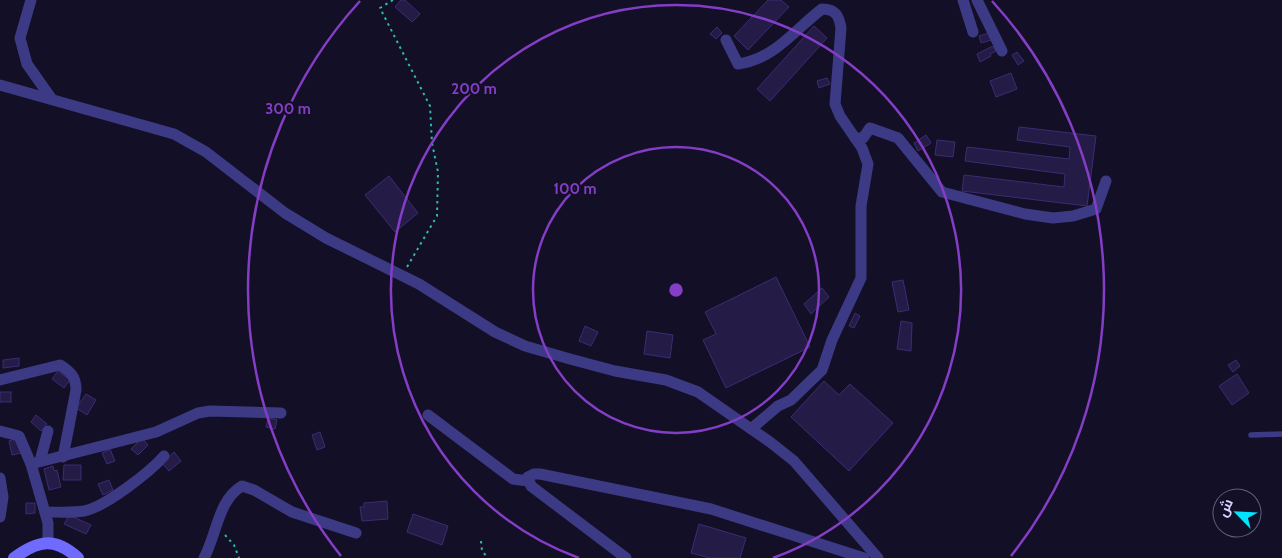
<svg xmlns="http://www.w3.org/2000/svg" width="1282" height="558" font-family="Cabin,Cairo,sans-serif">
  <style>
    .building { fill: #241b47; stroke: #3b2d73 }
    .lines { fill: none; stroke-linecap: round; stroke-linejoin: round }
    .path { stroke: #2fb8b0; stroke-width: 2; stroke-dasharray: 2.5 4; stroke-linecap: butt }
    .lane { stroke: #3d3a85; stroke-width: 5.5 }
    .street { stroke: #3d3a85; stroke-width: 11 }
    .secondary { stroke: #6f6bff; stroke-width: 12 }
    .ring { fill: none; stroke: #843dc5; stroke-width: 2.5 }
    .centre { fill: #843dc5; stroke: #130f26; stroke-width: 2.5 }
    .ring-label { font-size: 15px; text-anchor: middle; font-weight: bold; fill: #843dc5; stroke: #130f26; stroke-width: 4.5; stroke-linejoin: round; paint-order: stroke }
  </style>
  <rect width="100%" height="100%" fill="#130f26"/>
  <g class="building">
    <polygon points="401,0 405,0 420,14 412,22 395,7"/>
    <polygon points="768,0 781,0 789,7 748,50 734,36"/>
    <polygon points="814,26 827,38 770,101 757,89"/>
    <polygon points="717,27 722,33 716,39 710,34"/>
    <polygon points="989,33 992,40 981,43 979,36"/>
    <polygon points="993,46 996,51 990,54 991,56 980,62 977,54"/>
    <polygon points="1017,52 1024,61 1018,65 1012,55"/>
    <polygon points="1011,73 1017,89 996,97 990,81"/>
    <polygon points="827,78 830,84 819,88 817,81"/>
    <polygon points="1019,127 1096,136 1087,206 962,191 964,175 1064,187 1065,174 965,161 967,147 1069,159 1070,147 1017,140"/>
    <polygon points="926,135 931,143 918,151 914,143"/>
    <polygon points="937,140 955,142 953,157 935,155"/>
    <polygon points="389,176 418,213 395,232 365,195"/>
    <polygon points="776,277 810,347 726,388 703,340 716,334 705,312"/>
    <polygon points="903,280 909,310 898,312 892,282"/>
    <polygon points="822,288 829,297 811,314 804,304"/>
    <polygon points="855,313 860,316 854,328 849,326"/>
    <polygon points="901,321 912,323 911,351 897,349"/>
    <polygon points="585,326 598,332 591,346 579,341"/>
    <polygon points="647,331 673,335 670,358 644,354"/>
    <polygon points="19,358 19,366 3,368 3,360"/>
    <polygon points="1236,360 1240,366 1233,372 1228,365"/>
    <polygon points="58,371 70,380 64,388 52,379"/>
    <polygon points="1237,374 1249,393 1232,405 1219,386"/>
    <polygon points="824,381 839,395 850,384 893,423 849,471 791,417"/>
    <rect x="0" y="392" width="11" height="10"/>
    <polygon points="86,394 96,400 87,415 76,408"/>
    <polygon points="36,415 47,424 41,431 31,422"/>
    <polygon points="268,418 277,420 275,429 266,427"/>
    <polygon points="320,432 325,447 317,450 312,435"/>
    <polygon points="17,438 21,453 12,455 9,441"/>
    <polygon points="142,438 148,445 138,455 131,449"/>
    <polygon points="110,449 115,461 107,464 102,453"/>
    <polygon points="174,452 181,461 169,471 162,463"/>
    <polygon points="64,465 81,465 81,480 63,480"/>
    <polygon points="53,466 54,471 57,470 61,487 49,490 44,469"/>
    <polygon points="109,480 113,490 103,495 98,484"/>
    <polygon points="387,501 388,519 362,521 360,507 364,507 364,503"/>
    <polygon points="26,503 35,503 35,513 26,514"/>
    <polygon points="413,514 448,526 442,545 407,532"/>
    <polygon points="69,515 91,525 86,534 64,524"/>
    <polygon points="699,524 746,538 740,558 710,558 691,553"/>
  </g>
  <g class="lines">
    <g class="path">
      <polyline points="393,0 380,8 430,106 432,143 438,172 437,216 407,267"/>
      <polyline points="225,535 234,545 239,558"/>
      <polyline points="481,541 482,551 488,558"/>
    </g>
    <polyline class="lane" points="1251,435 1282,434"/>
    <g class="street">
      <polyline points="31,0 20,38 27,64 51,98"/>
      <polyline points="963,0 973,32"/>
      <polyline points="977,0 1002,51"/>
      <path d="M726 40 738 64C775 59 794 30 822 9 836 9 839 16 841 28L835 104 840 116 862 148 868 164 861 206V278L832 340 822 370 791 400 778 406 751 429"/>
      <polyline points="0,85 174,134 206,152 285,213 326,238 419,284 495,332 525,346 570,359 615,371 666,380 698,392 770,442 794,461 878,558"/>
      <polyline points="855,138 863,138 870,128 898,138 942,192 1025,214 1053,218 1073,216 1096,209 1106,181"/>
      <path d="M0 380 60 365C71 372 76 377 76 390L63 457"/>
      <polyline points="428,415 513,479 528,481"/>
      <polyline points="0,431 19,436 31,464"/>
      <polyline points="40,461 48,431"/>
      <polyline points="0,478 3,497 0,517"/>
      <path d="M45 512C58 512 72 513 84 511 105 507 150 472 164 456"/>
      <polyline points="48,542 48,523 31,464 156,432 198,413 210,411 281,413"/>
      <path d="M204 558C217 534 218 500 242 486L254 490 292 512 356 533"/>
      <polyline points="626,558 531,486 528,477 534,474 540,474 711,509 864,558"/>
    </g>
    <path class="secondary" d="M14 558C38 540 55 537 78 558"/>
  </g>
  <g class="ring">
    <circle cx="676" cy="290" r="143"/>
    <path d="M579 558A285 285 0 1 1 773 558"/>
    <path d="M341 556A428 428 0 0 1 360 1M992 1A428 428 0 0 1 1011 556"/>
  </g>
  <circle cx="676" cy="290" r="8" class="centre"/>
  <g class="ring-label">
    <text x="474" y="94">200 m</text>
    <text x="288" y="114">300 m</text>
    <text x="575" y="194">100 m</text>
  </g>
  <g transform="translate(1237 513) rotate(294)"><circle r="24" fill="#130f26" stroke="#625e7d"/>
  <path d="M0-4L9 19L0 12L-9 19Z" fill="#00e5ff"/>
  <text y="-8" font-size="14" font-weight="bold" text-anchor="middle" fill="#d9d4ff">ش</text>
  </g>
</svg>
